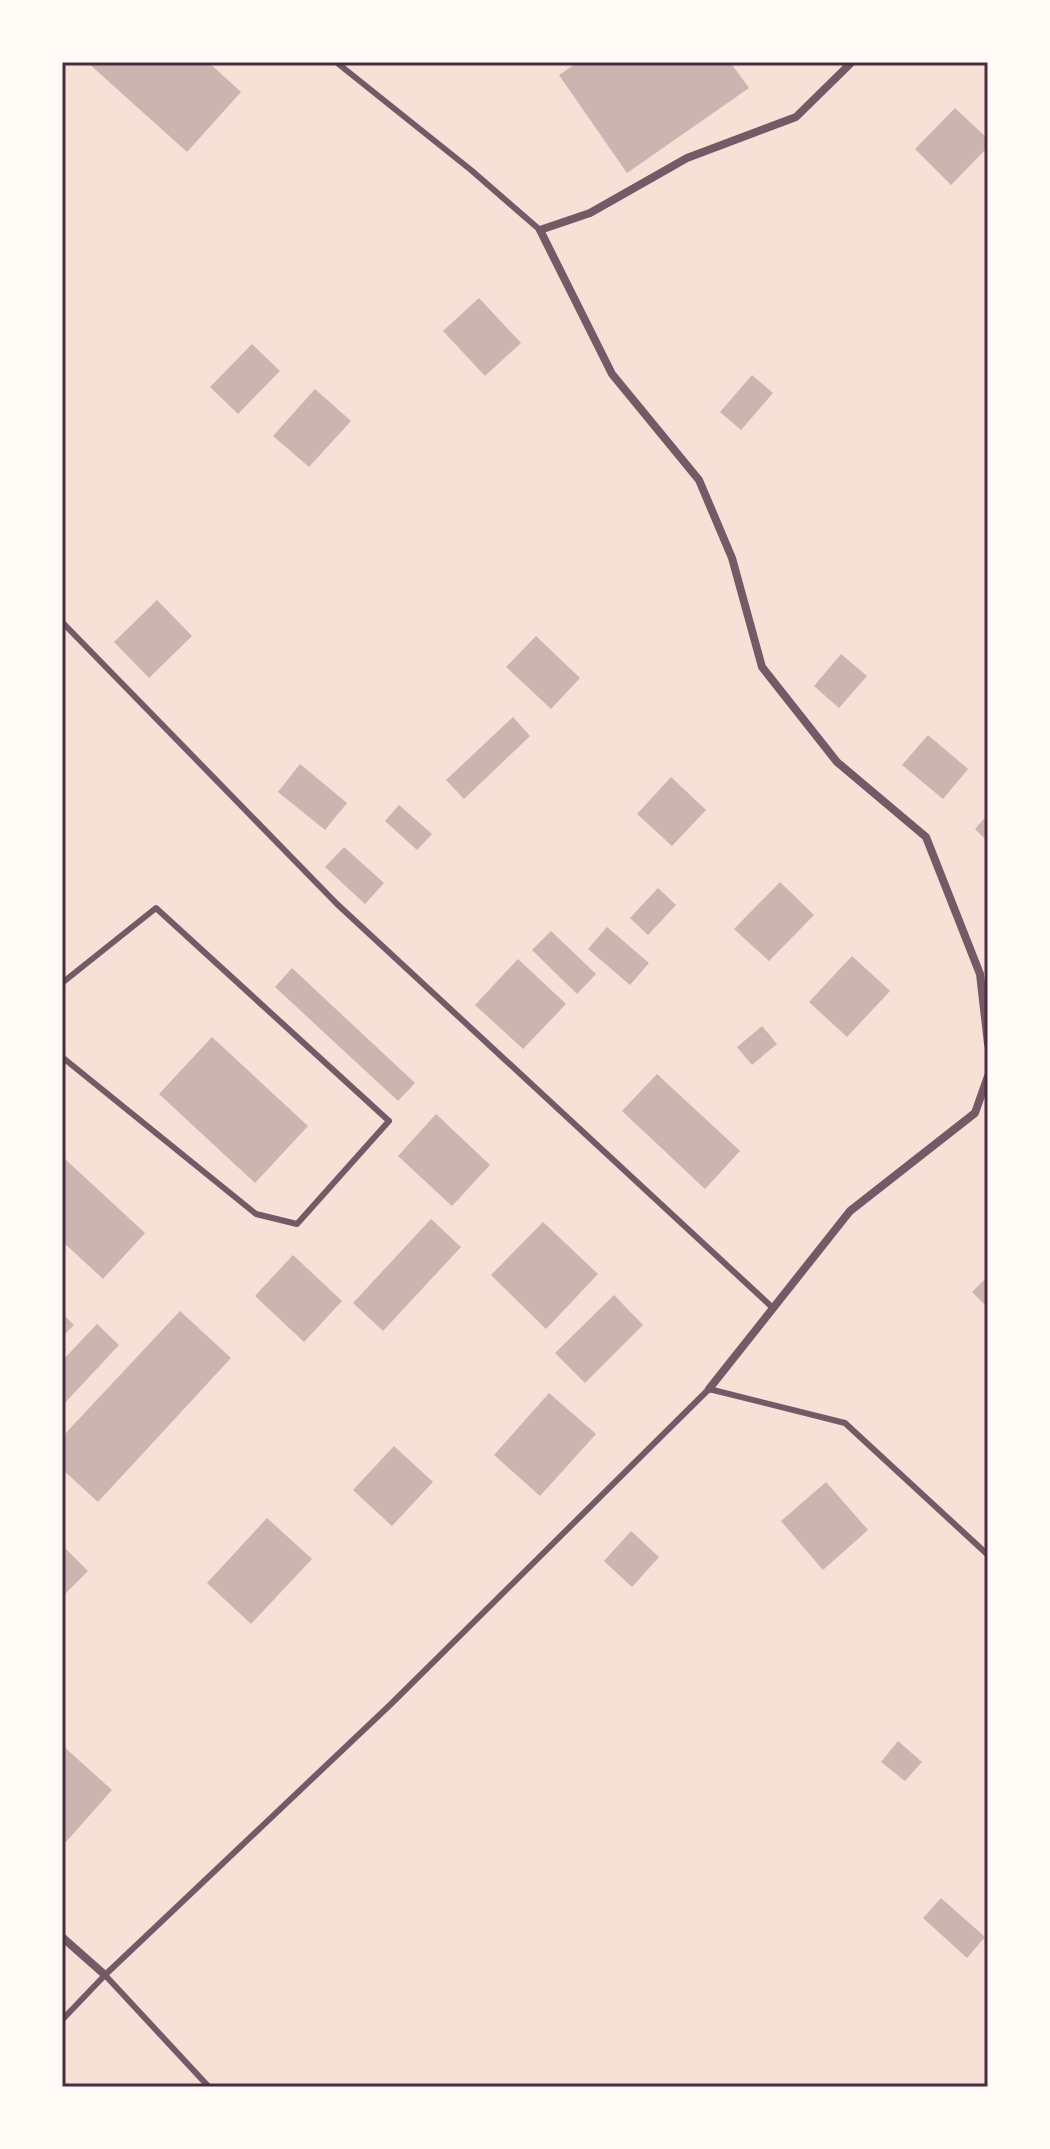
<svg xmlns="http://www.w3.org/2000/svg" width="1050" height="2149" font-family="Barlow,sans-serif">
  <style>
    .building { fill: #ccb4b1 }
    .lines { fill: none; stroke-linecap: round; stroke-linejoin: round }
    .service { stroke: #755966; stroke-width: 6 }
    .minor { stroke: #755966; stroke-width: 8 }
    .neatline { fill: none; stroke: #4a2c40; stroke-width: 3 }
  </style>
  <rect width="100%" height="100%" fill="#f7e1d7"/>
  <g class="building">
    <polygon points="87,62 208,62 241,92 187,152"/>
    <polygon points="578,62 730,62 749,88 627,173 559,75"/>
    <polygon points="955,108 988,139 988,147 951,185 915,149"/>
    <polygon points="479,298 521,343 485,376 443,331"/>
    <polygon points="252,344 280,371 238,414 210,387"/>
    <polygon points="752,375 773,393 741,430 720,412"/>
    <polygon points="315,389 351,421 309,467 273,436"/>
    <polygon points="157,600 192,636 149,678 114,642"/>
    <polygon points="536,636 580,678 551,709 506,667"/>
    <polygon points="841,654 867,676 839,708 814,686"/>
    <polygon points="513,717 530,736 464,799 446,780"/>
    <polygon points="928,735 968,769 943,799 902,765"/>
    <polygon points="300,764 347,803 325,830 278,792"/>
    <polygon points="671,777 706,810 672,846 637,814"/>
    <polygon points="399,805 432,834 417,850 385,821"/>
    <polygon points="988,814 988,842 975,829"/>
    <polygon points="344,847 384,883 365,904 325,867"/>
    <polygon points="780,882 814,915 769,961 734,929"/>
    <polygon points="658,888 676,905 648,935 630,918"/>
    <polygon points="607,927 649,963 630,985 588,949"/>
    <polygon points="551,931 596,974 577,994 532,950"/>
    <polygon points="852,956 890,991 847,1037 809,1002"/>
    <polygon points="518,959 566,1004 523,1049 475,1005"/>
    <polygon points="292,968 415,1083 398,1101 275,987"/>
    <polygon points="762,1026 777,1044 752,1065 737,1047"/>
    <polygon points="212,1037 308,1126 255,1183 159,1094"/>
    <polygon points="657,1074 740,1151 705,1189 622,1111"/>
    <polygon points="436,1114 490,1165 452,1206 398,1156"/>
    <polygon points="65,1159 145,1233 103,1279 62,1241 62,1162"/>
    <polygon points="431,1219 461,1247 383,1331 353,1303"/>
    <polygon points="543,1222 598,1274 546,1329 491,1275"/>
    <polygon points="293,1255 342,1301 304,1342 255,1296"/>
    <polygon points="988,1276 988,1308 972,1292"/>
    <polygon points="614,1295 643,1325 585,1383 555,1353"/>
    <polygon points="180,1311 231,1358 98,1502 62,1469 62,1437"/>
    <polygon points="62,1313 74,1325 62,1337"/>
    <polygon points="97,1324 119,1345 62,1406 62,1361"/>
    <polygon points="549,1393 596,1434 540,1496 494,1455"/>
    <polygon points="394,1446 433,1482 392,1526 353,1490"/>
    <polygon points="826,1482 868,1530 823,1570 781,1521"/>
    <polygon points="267,1518 312,1559 251,1624 207,1583"/>
    <polygon points="631,1531 659,1557 632,1587 604,1561"/>
    <polygon points="62,1545 88,1571 62,1597"/>
    <polygon points="898,1741 922,1762 905,1781 881,1762"/>
    <polygon points="62,1745 112,1790 66,1842 62,1839"/>
    <polygon points="941,1898 985,1937 967,1958 923,1918"/>
  </g>
  <g class="lines">
    <g class="service">
      <polyline points="336,62 471,170 540,230"/>
      <polyline points="62,622 337,904 773,1308"/>
      <polyline points="62,983 156,908 389,1121 297,1224 256,1214 62,1057"/>
      <polyline points="105,1975 209,2087"/>
      <polyline points="62,2020 105,1975 391,1704 709,1389 845,1423 988,1555"/>
    </g>
    <g class="minor">
      <polyline points="852,62 796,117 687,158 590,213 540,230 612,374 699,480 732,558 762,667 837,762 926,837 980,974 988,1044"/>
      <polyline points="709,1389 850,1211 975,1113 988,1076"/>
      <polyline points="62,1937 105,1975"/>
    </g>
  </g>
  <rect width="1050" height="2149" fill="none" stroke="#fffaf5" stroke-width="128"/>
  <rect x="64" y="64" width="922" height="2021" class="neatline"/>
</svg>
